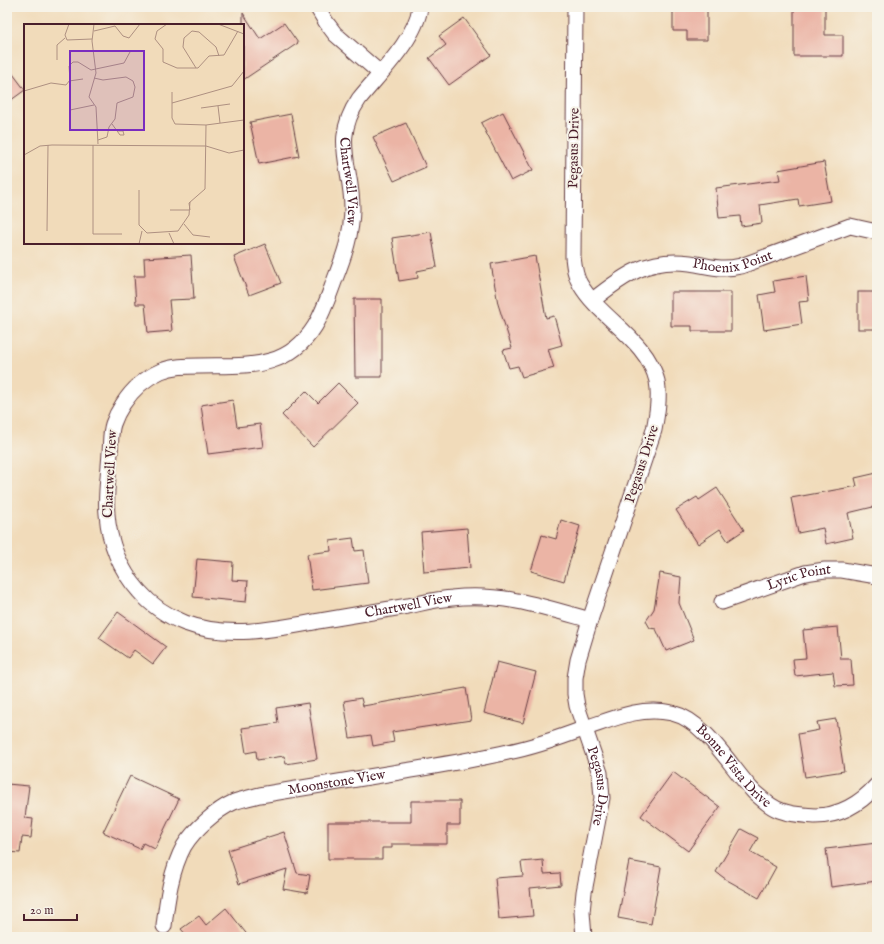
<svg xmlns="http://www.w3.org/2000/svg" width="884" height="944" font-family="'IM FELL English',serif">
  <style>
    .building { fill: #ebb4a5 }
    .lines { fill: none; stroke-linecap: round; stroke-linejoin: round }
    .street-casing { stroke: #633b40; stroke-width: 17 }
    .street { stroke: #fff; stroke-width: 15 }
    .labels { text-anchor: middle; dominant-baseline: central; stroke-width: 4; stroke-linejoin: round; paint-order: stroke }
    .street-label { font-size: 14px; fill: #4a1f2b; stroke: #f7f3e8 }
    .inset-road { fill: none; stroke: #ae9081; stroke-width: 1 }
    .view { fill: #7b2cbf; fill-opacity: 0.15; stroke: #7b2cbf; stroke-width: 2 }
    .inset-edge { fill: none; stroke: #4a1f2b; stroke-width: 2 }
  </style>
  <rect width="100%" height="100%" fill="#f7f3e8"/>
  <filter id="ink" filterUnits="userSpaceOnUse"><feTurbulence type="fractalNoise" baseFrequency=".025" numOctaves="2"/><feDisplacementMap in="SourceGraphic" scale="8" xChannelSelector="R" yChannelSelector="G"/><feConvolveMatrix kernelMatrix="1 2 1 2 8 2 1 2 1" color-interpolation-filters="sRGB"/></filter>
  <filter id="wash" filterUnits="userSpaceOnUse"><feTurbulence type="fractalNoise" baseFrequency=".012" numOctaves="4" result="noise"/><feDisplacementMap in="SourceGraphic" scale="16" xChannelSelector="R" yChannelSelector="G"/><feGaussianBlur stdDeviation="0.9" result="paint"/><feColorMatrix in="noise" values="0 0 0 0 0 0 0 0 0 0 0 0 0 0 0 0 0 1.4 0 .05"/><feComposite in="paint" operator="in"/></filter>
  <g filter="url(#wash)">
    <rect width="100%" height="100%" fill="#f1dbba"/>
    <g id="blocks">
      <g class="building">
        <polygon points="673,7 707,7 707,40 687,40 687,31 673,31"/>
        <polygon points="794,7 825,7 825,35 843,35 843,56 794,56"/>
        <polygon points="243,13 260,39 284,23 298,43 243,80"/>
        <polygon points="464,18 491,55 449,85 429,58 446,45 439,36"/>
        <polygon points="7,66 25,90 7,103"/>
        <polygon points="503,112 533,170 511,181 481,123"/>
        <polygon points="291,114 299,156 259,164 250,122"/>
        <polygon points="406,123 426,167 394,181 373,137"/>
        <polygon points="824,162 831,201 799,206 798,199 760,205 762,223 741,226 740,216 719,218 716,188 780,180 778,170"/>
        <polygon points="431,232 437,267 417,271 418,278 399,281 392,238"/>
        <polygon points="265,244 281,283 249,295 234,257"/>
        <polygon points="191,255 194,299 169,300 172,331 148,333 145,304 136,304 134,276 145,276 144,258"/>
        <polygon points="535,256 546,318 554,316 562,345 548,349 554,368 522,377 518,366 509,368 503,350 512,348 498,304 491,264"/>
        <polygon points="806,276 809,301 799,302 802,324 764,330 759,295 775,292 773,281"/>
        <polygon points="671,292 731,292 731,331 692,331 692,326 671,326"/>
        <rect x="858" y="292" width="19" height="37"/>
        <polygon points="354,299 382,299 382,377 355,377"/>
        <polygon points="338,383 358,403 313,447 282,415 306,391 318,403"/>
        <polygon points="233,400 237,427 260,424 263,447 208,454 201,405"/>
        <polygon points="877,473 877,506 848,513 853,538 826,544 823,528 798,533 791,498 857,486 855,478"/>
        <polygon points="717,488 744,530 728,541 720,529 698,544 676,510 697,497 699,500"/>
        <polygon points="561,520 580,526 564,581 531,571 542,535 556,539"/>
        <polygon points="467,528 470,568 424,572 421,532"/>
        <polygon points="353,538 355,551 364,550 368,583 312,590 307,554 331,551 330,541"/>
        <polygon points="197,559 233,562 232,580 248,581 246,602 193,597"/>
        <polygon points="660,573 681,577 679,603 694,640 666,651 656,629 650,628 646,621 654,609"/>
        <polygon points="118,612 166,647 153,664 134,650 128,658 99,638"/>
        <polygon points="838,627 841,659 851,659 853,685 835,686 833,672 795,676 793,659 806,658 803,630"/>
        <polygon points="497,662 536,672 523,723 484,713"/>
        <polygon points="466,688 471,720 392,732 394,742 373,746 371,735 350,738 344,701 361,698 363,706"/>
        <polygon points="308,703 317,759 286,764 284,756 257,760 256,751 246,753 242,728 278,723 276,708"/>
        <polygon points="836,719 844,771 805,777 798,734 819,730 817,722"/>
        <polygon points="673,772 720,807 688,851 641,816"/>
        <polygon points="130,776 179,799 155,849 143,843 140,849 103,832"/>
        <polygon points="7,784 29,786 25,818 33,819 31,838 22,837 20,853 7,852"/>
        <polygon points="411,801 460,801 460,825 447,825 447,844 392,844 392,848 382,848 382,859 328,859 328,822 411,822"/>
        <polygon points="741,829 758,838 750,852 776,867 759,898 727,880 716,872"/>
        <polygon points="284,832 297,873 310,875 307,893 283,889 287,869 239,884 228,850"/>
        <polygon points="877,843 877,881 831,887 826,849"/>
        <polygon points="543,860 544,874 560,873 561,885 530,888 533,916 499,919 495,878 523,876 521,862"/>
        <polygon points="629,861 661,867 651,924 618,918"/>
        <polygon points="226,908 249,937 188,937 181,929 199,916 206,925"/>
      </g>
    </g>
  </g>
  <g filter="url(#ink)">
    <use href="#blocks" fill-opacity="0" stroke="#633b40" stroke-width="1"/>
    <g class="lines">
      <g class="street-casing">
        <g id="street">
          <polyline points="317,7 326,22 335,34 380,73"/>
          <path id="s1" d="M420 7C416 39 379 74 359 99 331 140 352 166 352 208 352 234 344 256 335 279 329 295 324 311 315 326 287 371 246 365 199 366 186 366 173 366 161 371 145 378 132 390 123 404 119 410 115 418 113 424 110 433 111 443 110 452 109 473 105 494 107 514 109 542 120 570 139 591 151 605 167 616 185 623 227 639 276 629 319 621 348 616 378 611 408 606 422 603 437 599 452 598 500 592 545 607 590 620"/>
          <path id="s2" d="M575 7 573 257C574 266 575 276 580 284 600 319 647 339 657 381 660 397 657 414 654 430L590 620 578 660 575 678V694L577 706 600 773 602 798 584 892 582 912 584 937"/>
          <path id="s3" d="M593 300C623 276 648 257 690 263 711 266 719 271 741 266L850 226 877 232"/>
          <path id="s4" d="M722 602 805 573 825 570H842L877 576"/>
          <path id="s5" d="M164 926C167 900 171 870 184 846 194 830 216 810 234 802 242 799 252 797 260 795 308 787 357 779 405 771 439 765 474 760 508 752 534 747 559 738 583 729 613 719 639 706 672 713 706 721 731 768 754 792 762 799 771 808 782 811 793 815 804 815 815 816 840 816 861 803 877 785"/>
        </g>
      </g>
      <use href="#street" class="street"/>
    </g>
  </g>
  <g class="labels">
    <g class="street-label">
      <text transform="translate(574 148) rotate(-89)">Pegasus Drive</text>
      <text stroke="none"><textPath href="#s1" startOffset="197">Chartwell View</textPath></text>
      <text stroke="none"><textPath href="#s3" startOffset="151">Phoenix Point</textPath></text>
      <text transform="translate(642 464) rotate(-72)">Pegasus Drive</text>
      <text transform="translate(110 474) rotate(-87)">Chartwell View</text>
      <text stroke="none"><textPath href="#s4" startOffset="81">Lyric Point</textPath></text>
      <text stroke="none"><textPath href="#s1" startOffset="1049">Chartwell View</textPath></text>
      <text stroke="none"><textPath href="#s5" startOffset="682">Bonne Vista Drive</textPath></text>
      <text stroke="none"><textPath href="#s5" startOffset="255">Moonstone View</textPath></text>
      <text stroke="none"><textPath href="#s2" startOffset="825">Pegasus Drive</textPath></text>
    </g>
  </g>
  <g transform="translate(24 24)">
    <rect width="220" height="220" fill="#f1dbba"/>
    <path class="inset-road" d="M45 0 41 11 43 16 68 15M70 0 68 17 72 49 65 73 72 83 74 120M143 0 133 7 131 15 139 25V38L153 44H174L185 32 200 31 214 7M194 0 220 10M70 7 91 2 99 12 105 14 116 0M33 36V21L41 14M172 44 159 23 160 14 168 7 175 8 192 23 195 32M70 54 79 56 102 53 109 57 111 63 109 73 93 79 91 95 85 103 83 113 74 116M45 57 59 55M0 67 27 59 42 61 46 56 45 42 49 38H54L67 46 100 39 106 28M148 68V94L151 100 182 101 220 96M148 79 208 62 220 47M194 82 196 99M177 84 206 80M46 86 70 81M88 100 96 111H100L99 107H94M69 121V210H98M0 131 16 122 28 121 182 122 205 129 220 126M115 166V201L123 209 154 207 165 191 166 178M146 186H165M166 186 165 179 181 165 182 101M160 200 169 211 186 213M23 207 24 121M145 209 150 220M115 220 118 207"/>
    <path class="view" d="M46 27H120V106H46Z"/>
    <rect width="220" height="220" class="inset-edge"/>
  </g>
  <rect width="884" height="944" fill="none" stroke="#f7f3e8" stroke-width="24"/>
  <path d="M24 914v6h53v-6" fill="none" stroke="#4a1f2b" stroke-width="2"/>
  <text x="30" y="914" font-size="12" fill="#4a1f2b" stroke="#f7f3e8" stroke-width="3" paint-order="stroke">20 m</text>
</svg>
